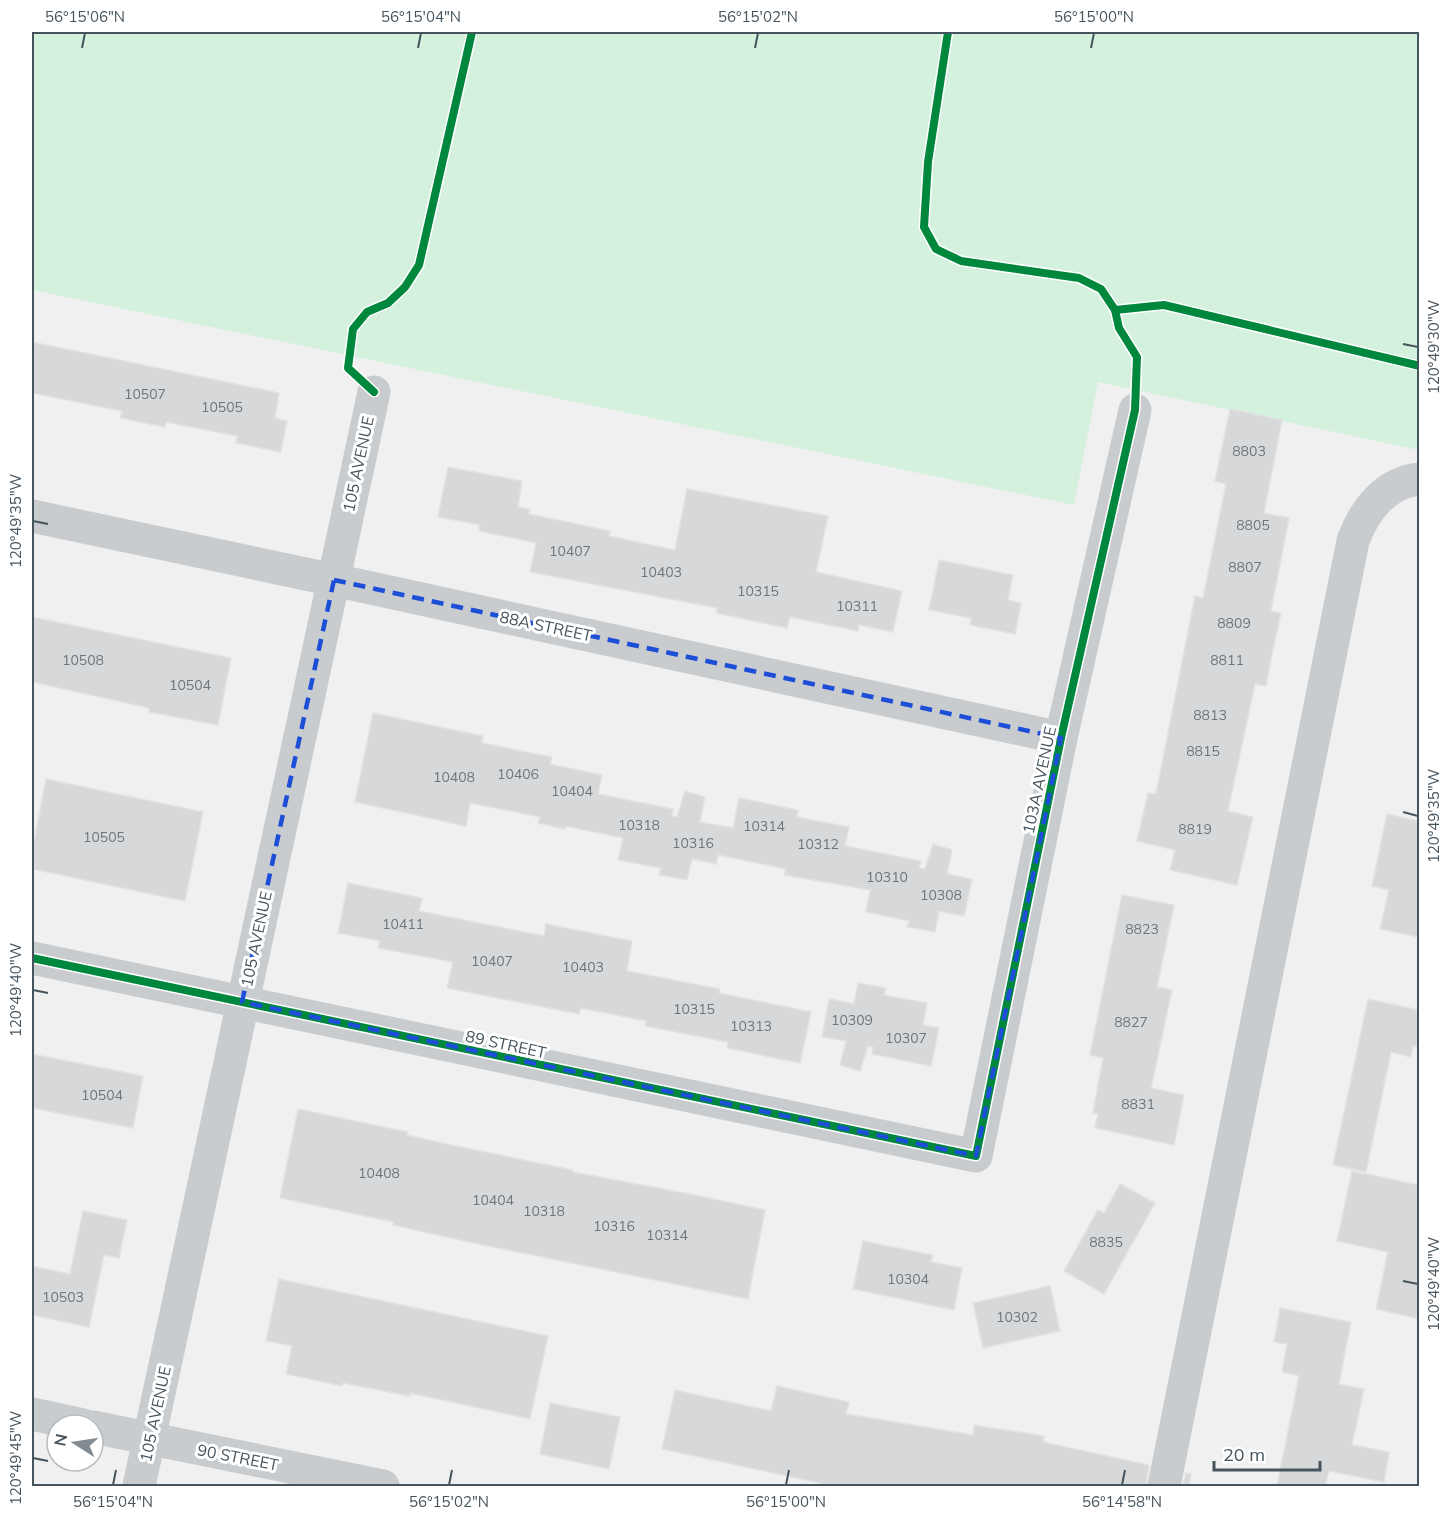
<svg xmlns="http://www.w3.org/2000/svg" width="1451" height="1518" font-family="Mulish,sans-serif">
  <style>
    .green { fill: #d4f1dd }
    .building { fill: #d7d8d9; stroke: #e2e2e3; stroke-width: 1.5 }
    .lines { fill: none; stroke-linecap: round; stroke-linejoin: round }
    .minor { stroke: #c9cccf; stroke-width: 33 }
    .cycleway-casing { stroke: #fff; stroke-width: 11 }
    .cycleway { stroke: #00873e; stroke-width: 8 }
    .marked { fill: none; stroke: #1d4ed8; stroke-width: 4.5; stroke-dasharray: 12 8; stroke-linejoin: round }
    .ticks { fill: none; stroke: #46545e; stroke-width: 2 }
    .labels { text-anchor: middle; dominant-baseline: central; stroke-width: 6; stroke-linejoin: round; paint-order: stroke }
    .number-label { font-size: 14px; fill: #6c767e }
    .street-label { font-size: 16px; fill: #46545e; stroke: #fff }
    .neatline { fill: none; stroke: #46545e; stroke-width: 2 }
    .ticks-label { font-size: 15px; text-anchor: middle; fill: #46545e }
  </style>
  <rect width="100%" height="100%" fill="#f1f0f0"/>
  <polygon class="green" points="32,32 1419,32 1419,450 1098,382 1074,505 32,290"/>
  <g class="building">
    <polygon points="32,342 279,393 275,418 287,421 281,452 236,443 237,436 166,422 165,427 120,418 122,411 32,393"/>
    <polygon points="1230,409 1282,420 1264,513 1289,518 1271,611 1281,613 1273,650 1266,686 1255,684 1228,811 1253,817 1237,885 1170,870 1175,850 1137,841 1148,793 1156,794 1195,596 1203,598 1226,484 1215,481"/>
    <polygon points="448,467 522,481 518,507 530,509 529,514 610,531 609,536 675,550 687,489 828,516 816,572 902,591 893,632 859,625 858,631 790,617 787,628 716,613 717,608 530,572 536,543 479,531 480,525 438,517"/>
    <polygon points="939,560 1013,575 1008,600 1021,603 1015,634 970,625 971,618 929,610"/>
    <polygon points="32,617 231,658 218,725 149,712 149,708 32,682"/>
    <polygon points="373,713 483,736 482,743 552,757 550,764 602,775 598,794 673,809 672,816 677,817 685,791 705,797 700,822 733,828 739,798 798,810 797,817 849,827 845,846 921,861 919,868 925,869 933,844 952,850 947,874 972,879 964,916 939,911 935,932 907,927 909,921 866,912 870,890 784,875 786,869 718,855 716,864 692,859 687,880 659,875 661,868 618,860 623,838 566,826 565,829 538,823 540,817 470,803 466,826 355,802"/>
    <polygon points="46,779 203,812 185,901 32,869 32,851"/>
    <polygon points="1387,814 1419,821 1419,937 1380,929 1389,890 1372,886"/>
    <polygon points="348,883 422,898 419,911 544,936 546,924 632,941 627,971 720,989 719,993 811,1012 800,1063 727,1048 728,1042 645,1026 646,1021 581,1008 579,1014 447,988 453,962 378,948 380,941 338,933"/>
    <polygon points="1122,895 1174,905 1157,987 1172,990 1151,1088 1184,1095 1174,1145 1095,1128 1098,1114 1093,1113 1103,1058 1090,1055"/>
    <polygon points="858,983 886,988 884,995 927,1003 923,1025 939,1028 931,1066 872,1054 873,1047 868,1046 860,1071 840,1065 846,1041 822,1037 829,999 854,1004"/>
    <polygon points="1368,999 1419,1010 1419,1047 1413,1046 1411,1057 1391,1052 1366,1172 1333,1165"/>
    <polygon points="32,1054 143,1076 133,1128 32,1108"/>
    <polygon points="298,1109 408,1132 407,1135 451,1145 573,1170 573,1172 695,1195 765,1210 748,1299 464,1241 393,1225 394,1222 280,1198"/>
    <polygon points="1352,1171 1419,1185 1419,1319 1376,1309 1388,1252 1337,1241"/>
    <polygon points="1120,1184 1155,1203 1104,1294 1064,1271 1098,1210 1104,1213"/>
    <polygon points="83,1211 127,1220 119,1258 104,1255 89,1327 32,1315 32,1266 70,1274"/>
    <polygon points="863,1241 933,1255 931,1262 962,1268 954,1310 853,1289"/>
    <polygon points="279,1279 548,1336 530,1419 410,1393 410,1396 343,1383 342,1386 286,1374 292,1346 266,1341"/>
    <polygon points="1050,1286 1060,1331 983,1348 973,1303"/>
    <polygon points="1280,1308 1351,1322 1339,1384 1364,1389 1352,1445 1389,1452 1384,1482 1329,1471 1325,1486 1277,1486 1299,1376 1282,1372 1287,1344 1274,1342"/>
    <polygon points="777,1386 849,1402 846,1414 973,1435 974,1425 1044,1436 1043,1442 1149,1465 1146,1486 834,1486 662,1449 675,1390 771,1411"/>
    <polygon points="550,1403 620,1417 609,1469 540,1454"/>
    <polygon points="1186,1473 1191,1474 1189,1486 1183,1486"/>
  </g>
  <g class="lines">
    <g class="minor">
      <polyline points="32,516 334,580 1061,738"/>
      <polyline points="32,958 976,1156 1061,738 1135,410"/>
      <polyline points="32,1414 83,1425"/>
      <polyline points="93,1427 383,1486"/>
      <polyline points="139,1486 374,392"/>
      <path d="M1164 1486 1353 541C1364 511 1385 482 1420 479"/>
    </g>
    <g class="cycleway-casing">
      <g id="cycleway">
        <polyline points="1115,310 1164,305 1420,366"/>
        <polyline points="374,392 348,368 353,329 367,312 388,303 405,287 419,265 472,32"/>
        <polyline points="32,958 976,1156 1061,738 1135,410 1137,357 1119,328 1115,310 1101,289 1079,278 961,261 936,249 924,227 928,162 948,32"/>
      </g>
    </g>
    <use href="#cycleway" class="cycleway"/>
  </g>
  <path class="marked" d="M334 580 1061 738 976 1156 242 1002Z"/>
  <path class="ticks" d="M82 48 85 33M418 48 421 33M755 48 758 33M1091 48 1094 33M1403 344 1418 347M33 521 48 524M1403 812 1418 816M33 990 48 993M1403 1281 1418 1284M33 1458 48 1461M113 1485 116 1470M449 1485 452 1470M786 1485 789 1470M1122 1485 1125 1470"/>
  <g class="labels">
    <g class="number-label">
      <text x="145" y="394">10507</text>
      <text x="222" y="407">10505</text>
      <text x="1249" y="451">8803</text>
      <text x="1253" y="525">8805</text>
      <text x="570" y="551">10407</text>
      <text x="1245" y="567">8807</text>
      <text x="661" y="572">10403</text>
      <text x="758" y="591">10315</text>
      <text x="857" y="606">10311</text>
      <text x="1234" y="623">8809</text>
      <text x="83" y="660">10508</text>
      <text x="1227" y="660">8811</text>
      <text x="190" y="685">10504</text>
      <text x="1210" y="715">8813</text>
      <text x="1203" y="751">8815</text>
      <text x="518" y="774">10406</text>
      <text x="454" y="777">10408</text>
      <text x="572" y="791">10404</text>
      <text x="639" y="825">10318</text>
      <text x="764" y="826">10314</text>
      <text x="1195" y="829">8819</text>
      <text x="104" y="837">10505</text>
      <text x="693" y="843">10316</text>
      <text x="818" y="844">10312</text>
      <text x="887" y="877">10310</text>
      <text x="941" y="895">10308</text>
      <text x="403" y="924">10411</text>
      <text x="1142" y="929">8823</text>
      <text x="492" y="961">10407</text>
      <text x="583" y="967">10403</text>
      <text x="694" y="1009">10315</text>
      <text x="852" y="1020">10309</text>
      <text x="1131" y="1022">8827</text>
      <text x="751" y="1026">10313</text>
      <text x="906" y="1038">10307</text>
      <text x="102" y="1095">10504</text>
      <text x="1138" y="1104">8831</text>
      <text x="379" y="1173">10408</text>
      <text x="493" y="1200">10404</text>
      <text x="544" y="1211">10318</text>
      <text x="614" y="1226">10316</text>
      <text x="667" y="1235">10314</text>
      <text x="1106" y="1242">8835</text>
      <text x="908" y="1279">10304</text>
      <text x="63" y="1297">10503</text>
      <text x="1017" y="1317">10302</text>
    </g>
    <g class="street-label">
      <text transform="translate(358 464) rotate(-78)">105 AVENUE</text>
      <text transform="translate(546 626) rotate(12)">88A STREET</text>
      <text transform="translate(1039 780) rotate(-78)">103A AVENUE</text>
      <text transform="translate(256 939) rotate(-78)">105 AVENUE</text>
      <text transform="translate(506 1044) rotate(12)">89 STREET</text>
      <text transform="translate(155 1414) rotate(-78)">105 AVENUE</text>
      <text transform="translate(238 1457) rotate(11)">90 STREET</text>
    </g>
  </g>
  <rect width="1451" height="1518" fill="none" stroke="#ffffff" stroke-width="66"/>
  <g transform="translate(75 1443) rotate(282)"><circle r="28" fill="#ffffff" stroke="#b5bbbf" stroke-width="1.5"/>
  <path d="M0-4.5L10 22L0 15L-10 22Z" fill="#828b91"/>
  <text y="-9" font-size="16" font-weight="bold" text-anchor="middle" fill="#46545e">N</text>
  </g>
  <path d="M1214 1461v9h106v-9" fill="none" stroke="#46545e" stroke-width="3"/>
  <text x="1223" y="1461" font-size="18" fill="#46545e" stroke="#ffffff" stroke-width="4.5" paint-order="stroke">20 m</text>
  <rect x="33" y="33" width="1385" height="1452" class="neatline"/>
  <g class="ticks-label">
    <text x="85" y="22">56°15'06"N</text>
    <text x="421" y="22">56°15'04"N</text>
    <text x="758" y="22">56°15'02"N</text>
    <text x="1094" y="22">56°15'00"N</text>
    <text transform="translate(1434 347) rotate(-90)" y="5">120°49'30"W</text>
    <text transform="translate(16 521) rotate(-90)" y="5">120°49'35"W</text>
    <text transform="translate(1434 816) rotate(-90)" y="5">120°49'35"W</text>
    <text transform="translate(16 990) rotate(-90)" y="5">120°49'40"W</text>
    <text transform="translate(1434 1284) rotate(-90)" y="5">120°49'40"W</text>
    <text transform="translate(16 1458) rotate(-90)" y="5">120°49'45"W</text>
    <text x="113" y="1507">56°15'04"N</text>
    <text x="449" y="1507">56°15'02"N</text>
    <text x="786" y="1507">56°15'00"N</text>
    <text x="1122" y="1507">56°14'58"N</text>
  </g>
</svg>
